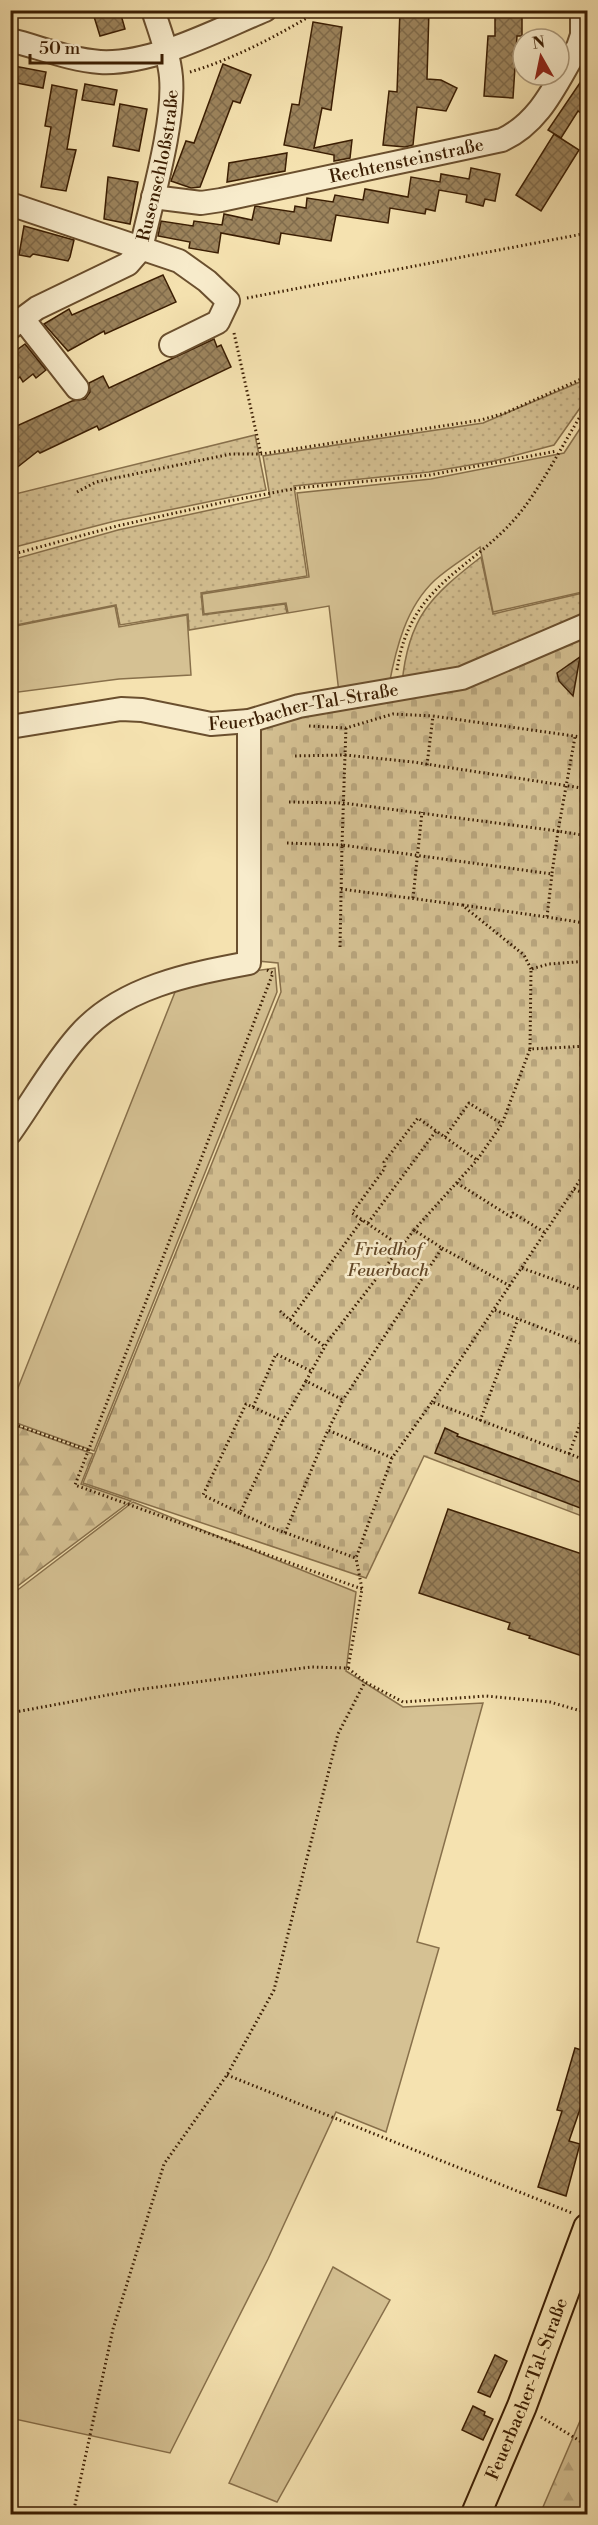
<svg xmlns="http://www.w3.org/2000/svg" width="598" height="2525" font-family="'Libre Bodoni',serif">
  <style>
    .grass { fill: url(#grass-dots); stroke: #88704b; stroke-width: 1.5 }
    .forest { fill: url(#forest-firs); stroke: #88704b; stroke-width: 1.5 }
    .cemetery { fill: url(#cemetery-stones); stroke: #88704b; stroke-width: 1.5 }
    .garden { fill: #d5c193; stroke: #88704b; stroke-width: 1.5 }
    .building { fill: url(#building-cross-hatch); stroke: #3b1e03; stroke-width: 1.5 }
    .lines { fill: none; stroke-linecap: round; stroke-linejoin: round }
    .minor-casing { stroke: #6a4f2e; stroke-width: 26 }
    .major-casing { stroke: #3b1e03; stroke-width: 32 }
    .path { stroke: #3b1e03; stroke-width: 3; stroke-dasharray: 1.5 3; stroke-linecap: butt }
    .minor { stroke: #f8eccc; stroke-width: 22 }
    .major { stroke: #f5e2b0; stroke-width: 28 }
    .labels { text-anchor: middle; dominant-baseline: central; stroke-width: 5; stroke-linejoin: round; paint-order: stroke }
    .street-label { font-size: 18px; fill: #3b1e03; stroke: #f8eccc }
    .park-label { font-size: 18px; font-style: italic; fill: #624727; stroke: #f8eccc }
  </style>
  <defs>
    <pattern id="grass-dots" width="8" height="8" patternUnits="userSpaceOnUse" patternTransform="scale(1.5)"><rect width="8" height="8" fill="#d5c193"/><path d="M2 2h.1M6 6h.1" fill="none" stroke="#b8a57d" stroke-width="1.8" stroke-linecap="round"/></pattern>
    <pattern id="forest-firs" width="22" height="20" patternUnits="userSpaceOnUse" patternTransform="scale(1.5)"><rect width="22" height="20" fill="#d5c193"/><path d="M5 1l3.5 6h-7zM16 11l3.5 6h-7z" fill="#b8a57d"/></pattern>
    <pattern id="cemetery-stones" width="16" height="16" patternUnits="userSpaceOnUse" patternTransform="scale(1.5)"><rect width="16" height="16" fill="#d5c193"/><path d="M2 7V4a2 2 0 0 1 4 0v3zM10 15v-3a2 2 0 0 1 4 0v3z" fill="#b8a57d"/></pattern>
    <pattern id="building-cross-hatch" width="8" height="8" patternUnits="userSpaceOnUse" patternTransform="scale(1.5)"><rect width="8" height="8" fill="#9c845d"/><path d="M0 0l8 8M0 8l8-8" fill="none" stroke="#806b4b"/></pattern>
  </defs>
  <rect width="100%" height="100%" fill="#f5e2b0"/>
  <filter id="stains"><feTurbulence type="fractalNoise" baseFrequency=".00333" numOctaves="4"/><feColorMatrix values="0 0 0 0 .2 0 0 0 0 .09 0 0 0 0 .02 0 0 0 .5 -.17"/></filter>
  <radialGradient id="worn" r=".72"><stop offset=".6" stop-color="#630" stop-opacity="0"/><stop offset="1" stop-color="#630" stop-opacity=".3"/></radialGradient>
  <g class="grass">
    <polygon points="587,379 587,398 554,445 494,461 429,472 294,486 307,576 201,593 203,615 285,604 287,613 189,630 188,614 120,625 116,605 11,626 11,560 118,530 270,497 263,456 483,423"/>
    <polygon points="255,435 266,490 115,521 11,548 11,495"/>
    <path d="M481 557 493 614 587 592V617L462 674 402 684C408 617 431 596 481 557Z"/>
  </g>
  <g class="forest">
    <polygon points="11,1424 93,1454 81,1484 131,1501 11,1591"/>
    <polygon points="580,2421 587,2424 587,2514 540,2514"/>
  </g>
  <polygon class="cemetery" points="587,632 587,1518 424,1456 366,1578 83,1483 281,992 278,963 258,961 253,724"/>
  <g class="garden">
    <path d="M587 418V591L493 612 480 547C465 558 448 568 435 580 406 607 396 648 389 685L339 693 329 606 288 613 286 603 204 614 202 594 309 577 297 493 431 479 564 453Z"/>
    <polygon points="115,606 119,627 187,615 191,675 119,679 11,693 11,627"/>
    <polygon points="275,968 277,992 94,1451 11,1421 10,1408 179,982"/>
    <polygon points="133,1502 356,1592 346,1671 403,1707 483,1703 417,1942 439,1948 386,2132 336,2112 268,2259 170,2453 10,2418 13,1938 11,1595"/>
    <polygon points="333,2267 390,2300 277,2502 229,2483"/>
  </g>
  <g class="building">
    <polygon points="92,10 130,10 121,15 125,29 100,36"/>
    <polygon points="400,10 429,10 427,79 441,80 457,88 446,111 417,107 413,145 405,147 383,145 389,91 397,92"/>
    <polygon points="495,10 522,10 522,36 517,36 513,98 484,96 488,36 495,36"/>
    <polygon points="313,22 342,27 331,110 322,108 314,148 352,140 350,158 334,161 334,155 284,145 292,104 299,105"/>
    <polygon points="223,64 251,75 240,103 233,101 200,187 191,188 171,181 186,141 194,143"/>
    <polygon points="14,66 46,72 43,88 11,82"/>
    <polygon points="588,71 588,117 578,111 561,138 548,130"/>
    <polygon points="85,84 117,90 114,105 82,100"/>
    <polygon points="52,85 77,90 67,149 76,150 66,191 41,187 51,127 45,126"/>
    <polygon points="120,104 147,109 139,151 113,146"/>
    <polygon points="554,134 579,150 541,211 516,195"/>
    <polygon points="287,153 285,171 227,182 229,163"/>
    <polygon points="471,168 500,174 495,201 485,199 483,206 466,202 467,195 439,190 435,211 426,209 425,214 390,208 388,223 336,215 331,241 281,233 279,244 221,233 218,253 189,248 190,242 158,236 161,221 193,226 194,221 222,225 224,214 252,220 255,206 294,212 295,206 306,208 307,198 333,202 335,195 363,200 365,189 408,197 411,177 440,182 441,174 469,179"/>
    <polygon points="108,177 138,182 130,224 104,219"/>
    <polygon points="24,226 74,240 70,257 68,261 33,254 30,257 19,255"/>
    <polygon points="163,275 176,302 105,334 104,331 68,351 44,324 69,309 72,315"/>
    <polygon points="214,339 217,347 221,345 231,367 99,430 97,426 40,453 38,451 10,473 10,429 72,401 85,399 90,392 89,383 103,376 109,388"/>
    <polygon points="25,344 46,370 36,378 33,374 23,382 20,377 10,384 10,355"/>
    <polygon points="580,657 573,696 559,681 557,673"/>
    <polygon points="445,1428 458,1434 457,1436 588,1485 588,1511 435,1453"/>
    <polygon points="448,1509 588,1556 588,1658 529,1638 530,1636 508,1629 510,1623 419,1593"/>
    <polygon points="575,2048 588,2052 588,2086 569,2141 580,2144 566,2196 538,2187 562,2111 557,2110"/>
    <polygon points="495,2355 507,2361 490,2397 478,2392"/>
    <polygon points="473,2406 485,2412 484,2415 493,2419 483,2440 462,2430"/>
  </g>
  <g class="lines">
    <g class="minor-casing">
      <g id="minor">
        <path d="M10 40C39 47 70 60 100 62 152 65 217 30 265 10"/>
        <path id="s1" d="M153 197 201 203 221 200 502 140C541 122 556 83 578 47L582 35V10"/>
        <polyline points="10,204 179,261 207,281 228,301 218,322 171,345"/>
        <polyline points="23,319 77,388"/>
        <path id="s2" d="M10 328 37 308 128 264 141 249C151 202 175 124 171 77 169 54 160 32 153 10"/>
        <path id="s3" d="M10 727 121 709 142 710 211 724 249 721 299 706 462 678 588 624"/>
        <path d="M10 1133C33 1101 53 1064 79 1035 121 987 190 974 249 963V721"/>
      </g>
    </g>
    <g class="major-casing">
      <g id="major">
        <path id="s4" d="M476 2514 522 2406 588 2228"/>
      </g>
    </g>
    <g class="path">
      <path d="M190 72C236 58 279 35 320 10"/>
      <polyline points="247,298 588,233"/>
      <polyline points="234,333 261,454"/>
      <polyline points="77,492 96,482 231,454 261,454 481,420 505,413 588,376"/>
      <polyline points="10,555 117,526 229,501 298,488 430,475 557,451"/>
      <path d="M397 670C410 581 476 570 523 509 547 477 566 438 588 404"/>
      <polyline points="309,726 346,728 393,714 433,716"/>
      <polyline points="346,728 345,755 413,762 588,789"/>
      <polyline points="427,765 433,716 588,738"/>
      <polyline points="289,802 343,803 558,831 575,737"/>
      <polyline points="287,843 342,845 345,755 292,756"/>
      <polyline points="552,873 558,831 588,836"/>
      <polyline points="341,889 462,905 524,955 531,969"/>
      <polyline points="413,898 422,812"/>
      <polyline points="547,917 584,923 588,906"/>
      <polyline points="340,947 342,845 552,874 547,917 462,905"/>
      <polyline points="267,970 273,973 75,1485 362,1589"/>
      <polyline points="530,1049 531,969 549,964 588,961"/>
      <polyline points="445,1137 469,1103 502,1124"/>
      <polyline points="457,1183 511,1217 513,1213 544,1232"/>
      <polyline points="574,1189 588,1195"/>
      <polyline points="368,1223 436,1131"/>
      <polyline points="414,1230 477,1160 502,1124 530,1049 588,1046"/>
      <polyline points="402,1247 352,1213 385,1168 384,1162 418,1118 477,1160"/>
      <polyline points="442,1248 510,1286"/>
      <polyline points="522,1268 588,1292"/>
      <polyline points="495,1310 588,1346"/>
      <polyline points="280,1311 290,1320 362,1220"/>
      <polyline points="290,1320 324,1346"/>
      <polyline points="306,1381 328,1341 414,1230 442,1248 343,1400"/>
      <polyline points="432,1402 588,1168"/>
      <polyline points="253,1407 276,1354 311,1371"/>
      <polyline points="283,1421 246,1404 203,1495 240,1513 283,1421 306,1381 343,1400 328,1430"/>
      <polyline points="480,1421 518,1319"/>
      <polyline points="10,1423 88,1450"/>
      <polyline points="569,1454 588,1403"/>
      <polyline points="240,1513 272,1528 356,1558 392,1458 432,1402 588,1461"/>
      <polyline points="285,1533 328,1430 392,1458"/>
      <polyline points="348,1668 362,1589 356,1558"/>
      <polyline points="10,1713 135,1690 311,1667 348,1668 365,1682 403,1702 486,1696 550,1702 588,1713"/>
      <polyline points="227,2075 572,2213"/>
      <polyline points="541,2417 588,2446"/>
      <polyline points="73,2514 113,2329 164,2164 227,2075 274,1990 338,1734 365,1682"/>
    </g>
    <use href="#minor" class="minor"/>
    <use href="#major" class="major"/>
  </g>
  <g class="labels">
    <g class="street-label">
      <text stroke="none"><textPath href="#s1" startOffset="258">Rechtensteinstraße</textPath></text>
      <text stroke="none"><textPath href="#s2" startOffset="240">Rusenschloßstraße</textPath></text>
      <text stroke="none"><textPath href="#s3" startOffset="298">Feuerbacher-Tal-Straße</textPath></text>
      <text stroke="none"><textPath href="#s4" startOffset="135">Feuerbacher-Tal-Straße</textPath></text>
    </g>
    <g class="park-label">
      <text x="388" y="1249">Friedhof<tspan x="388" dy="21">Feuerbach</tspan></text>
    </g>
  </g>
  <rect width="598" height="2525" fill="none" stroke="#f5e2b0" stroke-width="36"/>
  <rect x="12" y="12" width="574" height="2501" fill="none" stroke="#3b1e03" stroke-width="3"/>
  <rect x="18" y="18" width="562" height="2489" fill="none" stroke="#3b1e03" stroke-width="1.5"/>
  <g transform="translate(541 57) rotate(351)"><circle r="28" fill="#f8eccc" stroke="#ac9a7c" stroke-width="1.5"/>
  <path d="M0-4.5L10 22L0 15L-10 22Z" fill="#8f2418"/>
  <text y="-9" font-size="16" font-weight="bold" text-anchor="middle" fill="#3b1e03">N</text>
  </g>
  <path d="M30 54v9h132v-9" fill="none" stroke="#3b1e03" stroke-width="3"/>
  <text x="39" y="54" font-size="18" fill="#3b1e03" stroke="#f8eccc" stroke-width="4.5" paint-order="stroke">50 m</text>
  <rect width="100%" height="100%" filter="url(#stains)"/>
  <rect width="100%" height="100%" fill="url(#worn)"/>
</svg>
